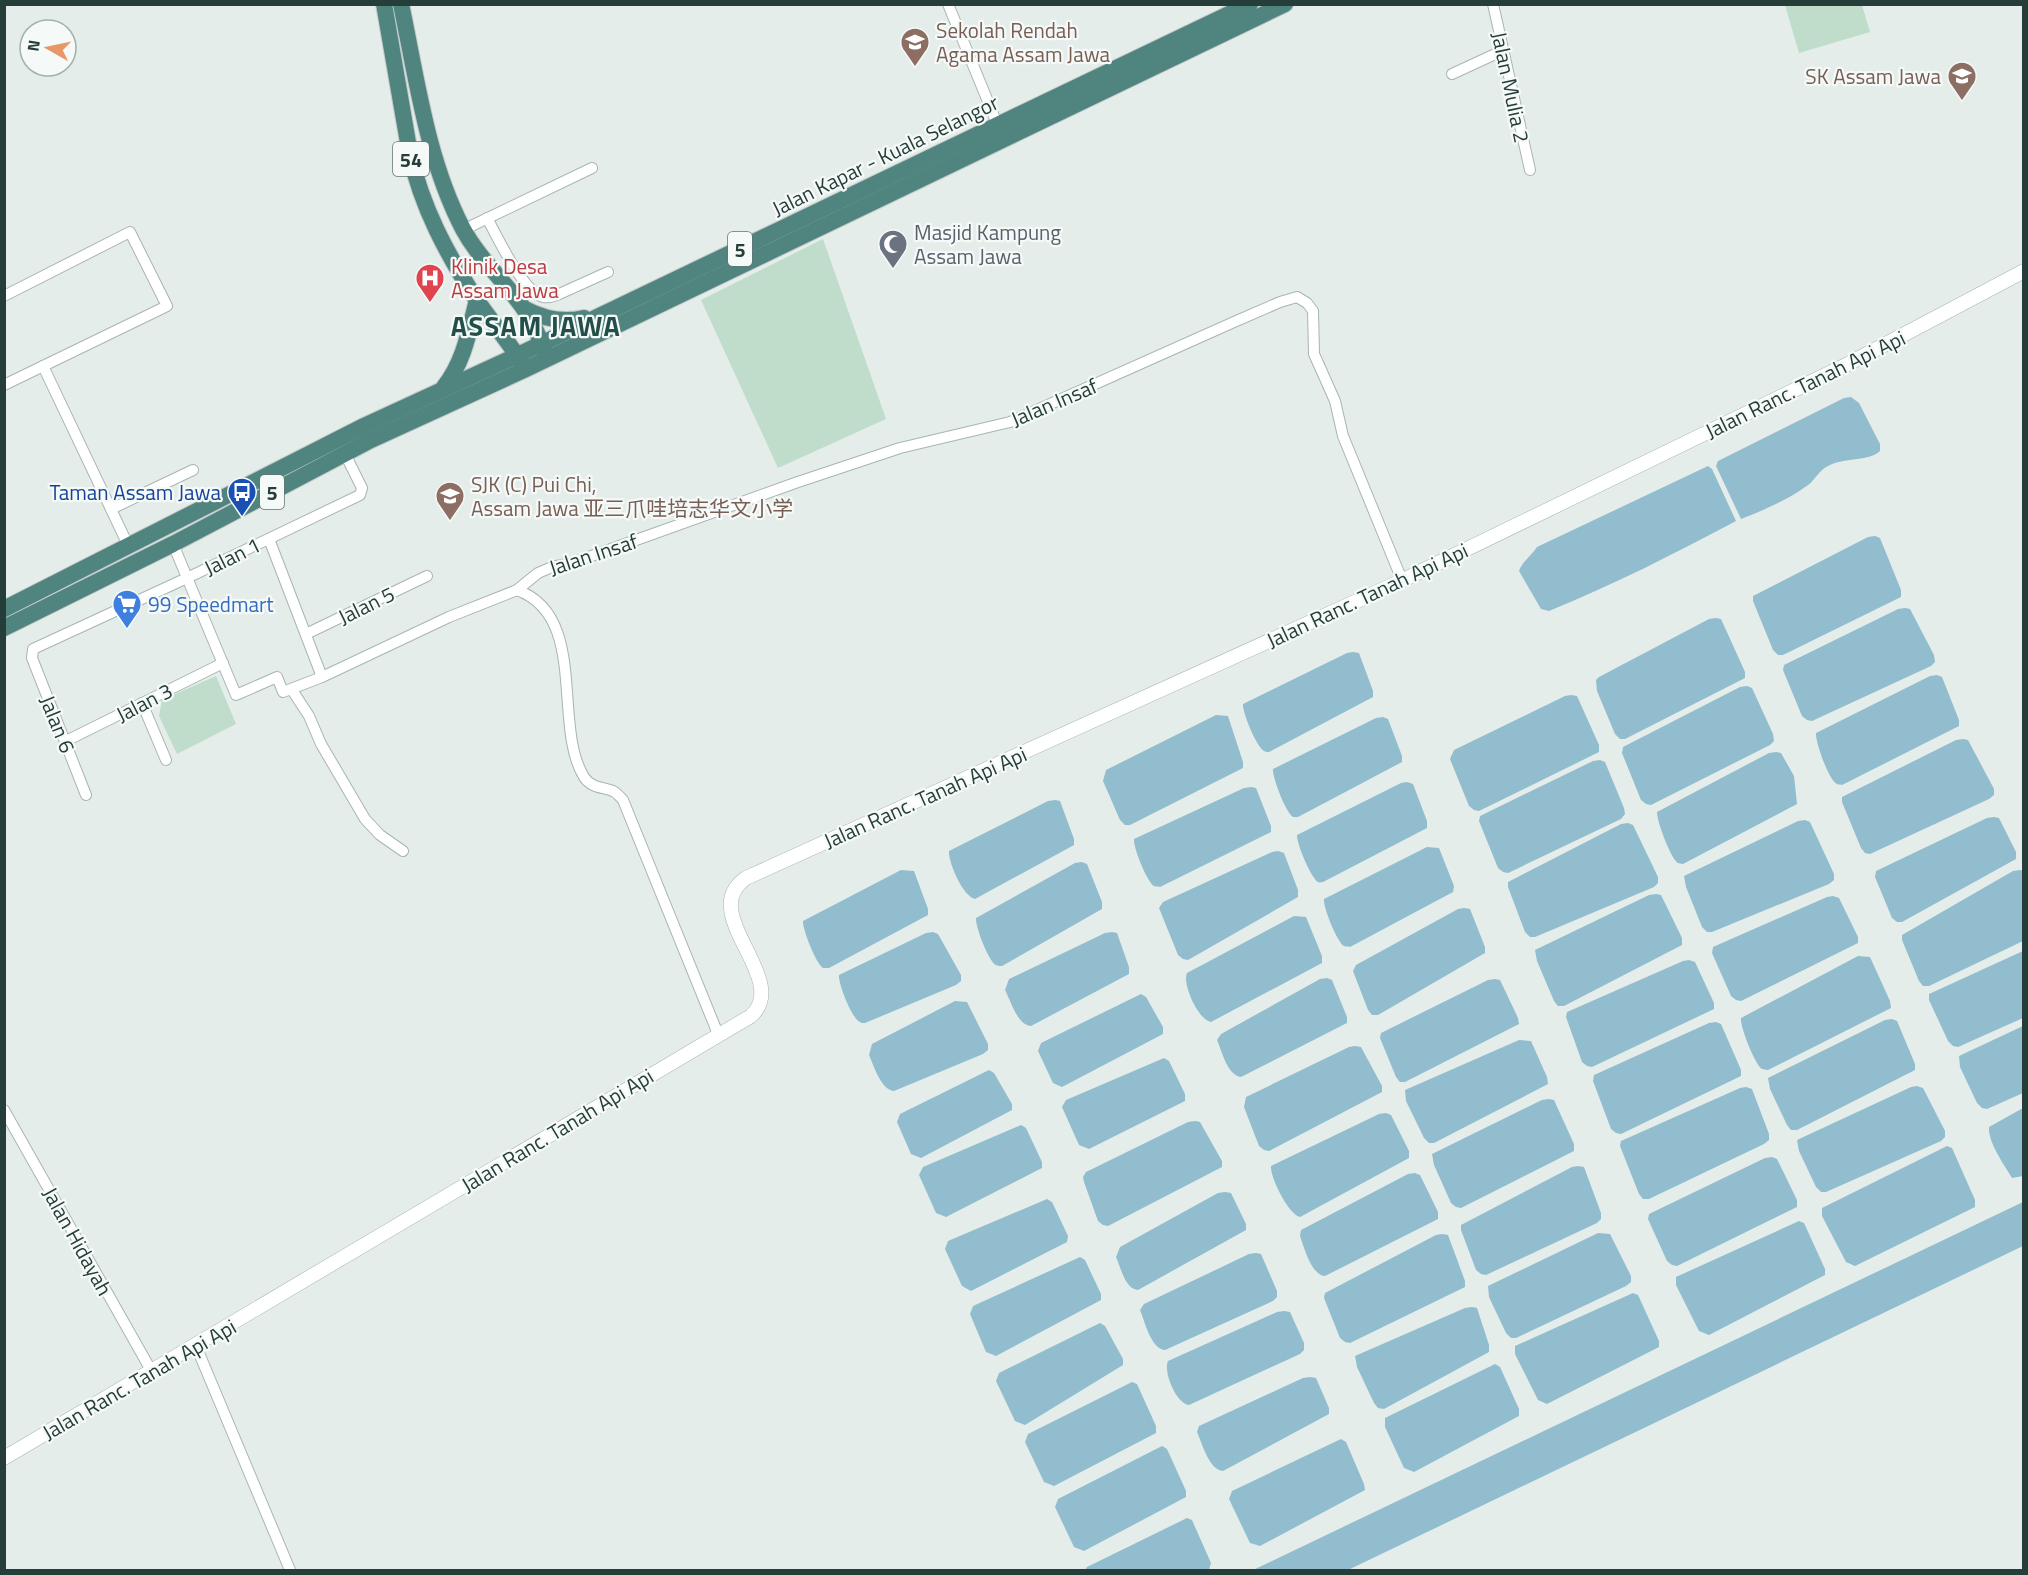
<svg xmlns="http://www.w3.org/2000/svg" width="2028" height="1575" font-family="'Titillium Web','Noto Sans SC',sans-serif">
  <style>
    .green { fill: #c0dccb }
    .water { fill: #91bdce }
    .lines { fill: none; stroke-linecap: round; stroke-linejoin: round }
    .minor-casing { stroke: #a8b5b2; stroke-width: 12 }
    .tertiary-casing { stroke: #a8b5b2; stroke-width: 15 }
    .trunk-casing { stroke: #c2c9c8; stroke-width: 18 }
    .minor { stroke: #fff; stroke-width: 10 }
    .tertiary { stroke: #fff; stroke-width: 14 }
    .trunk { stroke: #50847e; stroke-width: 16 }
    .labels { text-anchor: middle; dominant-baseline: central; stroke-width: 4.5; stroke-linejoin: round; paint-order: stroke }
    .shield { fill: #f5faf8; stroke: #637673; stroke-width: 1.5 }
    .shield-label { font-size: 20px; font-weight: bold; fill: #253e3a }
    .education-label { font-size: 21px; fill: #785e54; stroke: #f5faf8; text-anchor: start }
    .street-label { font-size: 21px; fill: #253e3a; stroke: #f5faf8 }
    .worship-label { font-size: 21px; fill: #5b616d; stroke: #f5faf8; text-anchor: start }
    .health-label { font-size: 21px; fill: #be3a42; stroke: #f5faf8; text-anchor: start }
    .transit-label { font-size: 21px; fill: #164399; stroke: #f5faf8; text-anchor: end }
    .shop-label { font-size: 21px; fill: #366cbe; stroke: #f5faf8; text-anchor: start }
    .district-label { font-size: 27px; font-weight: bold; letter-spacing: 1.5px; fill: #224f49; stroke: #f5faf8 }
  </style>
  <rect width="100%" height="100%" fill="#e5edea"/>
  <g class="green">
    <polygon points="1785,5 1862,5 1870,32 1799,53"/>
    <polygon points="823,239 886,419 778,468 701,300"/>
    <polygon points="216,676 236,724 177,754 159,716 162,700"/>
  </g>
  <g class="water">
    <path d="M1851 397 1859 403 1880 444V451C1868 462 1844 457 1828 466 1819 470 1815 480 1808 485 1788 500 1764 510 1741 519L1716 466 1718 461 1844 398Z"/>
    <path d="M1708 466 1712 469 1736 521C1674 554 1613 585 1549 611L1541 609 1519 571C1522 562 1531 556 1537 547Z"/>
    <polygon points="1875,536 1880,538 1901,590 1901,597 1783,655 1778,655 1773,650 1753,601 1753,596 1868,537"/>
    <polygon points="1905,608 1910,609 1934,655 1935,662 1931,666 1812,721 1807,720 1802,716 1783,670 1784,665 1898,609"/>
    <polygon points="1716,618 1721,619 1745,672 1745,678 1625,739 1620,739 1615,734 1597,691 1596,680 1599,677 1709,619"/>
    <path d="M1353 652 1359 653 1373 691V697L1269 752C1267 752 1266 752 1264 751 1257 748 1242 712 1243 704L1347 653Z"/>
    <path d="M1937 675 1942 677 1959 720V726L1842 785C1840 784 1838 785 1837 784 1829 781 1815 741 1816 733L1930 676Z"/>
    <polygon points="1747,686 1752,688 1773,734 1774,741 1770,745 1651,805 1646,804 1641,800 1622,753 1623,747 1740,687"/>
    <polygon points="1571,695 1577,696 1599,745 1599,752 1479,811 1474,810 1469,806 1450,759 1454,750 1565,696"/>
    <polygon points="1216,715 1228,716 1243,762 1243,768 1130,825 1125,825 1120,820 1103,781 1106,770"/>
    <path d="M1383 717 1388 719 1402 756V762L1298 817C1297 817 1295 817 1293 817 1286 813 1272 777 1273 769L1376 718Z"/>
    <polygon points="1963,739 1968,740 1994,789 1994,795 1989,799 1870,854 1865,853 1861,848 1842,802 1842,797 1956,740"/>
    <path d="M1776 752 1781 753 1794 776 1797 804 1683 864C1678 863 1678 864 1675 860 1669 852 1657 822 1657 812L1769 753Z"/>
    <polygon points="1600,760 1605,762 1624,808 1625,814 1621,819 1508,873 1503,872 1498,868 1479,821 1480,816 1593,761"/>
    <path d="M1407 782 1413 784 1427 821V828L1323 882C1321 882 1319 883 1318 882 1311 878 1296 842 1297 835L1401 783Z"/>
    <path d="M1251 787 1256 788 1271 826V832L1160 887C1158 886 1156 887 1154 886 1147 882 1133 847 1134 839L1244 788Z"/>
    <path d="M1055 800 1060 801 1074 839V845L975 899C963 897 948 862 949 851L1048 801Z"/>
    <polygon points="1994,817 1999,818 2016,852 2016,859 1902,922 1897,922 1892,918 1875,877 1876,871 1987,818"/>
    <polygon points="1805,820 1810,822 1834,874 1834,880 1829,884 1712,932 1707,932 1702,927 1686,887 1684,876 1798,821"/>
    <polygon points="1628,823 1633,825 1658,877 1658,883 1654,887 1535,937 1530,937 1525,932 1508,887 1508,882 1621,824"/>
    <path d="M1427 847 1439 848 1454 886 1453 892 1350 947C1348 946 1346 947 1344 946 1337 942 1323 907 1324 899Z"/>
    <polygon points="1278,851 1284,853 1298,890 1298,897 1188,960 1183,959 1178,955 1159,908 1163,902 1272,852"/>
    <path d="M1082 862 1087 864 1102 902V909L1002 966C1000 966 998 966 996 965 989 962 975 926 976 918L1075 863Z"/>
    <path d="M901 870 914 871 928 909V915L829 968C827 968 825 968 823 968 816 964 802 928 803 921Z"/>
    <polygon points="2020,870 2023,871 2023,941 1929,986 1923,986 1919,981 1902,940 1902,935 2013,871"/>
    <polygon points="1656,894 1661,895 1682,938 1682,945 1564,1006 1558,1006 1554,1001 1537,961 1535,950 1649,895"/>
    <polygon points="1833,896 1839,898 1858,937 1858,943 1741,1001 1736,1000 1731,996 1712,953 1713,947 1827,897"/>
    <polygon points="1464,908 1470,909 1485,947 1485,953 1378,1015 1372,1015 1368,1010 1353,971 1356,965 1458,909"/>
    <path d="M1294 916 1306 917 1322 956V963L1211 1022C1198 1020 1182 984 1187 973Z"/>
    <path d="M933 932 938 934 961 975V981L956 985 865 1023C863 1023 861 1023 860 1022 852 1019 838 983 839 975L926 933Z"/>
    <path d="M1112 932 1117 933 1129 967V974L1031 1026C1017 1025 1011 1001 1005 990L1009 979 1105 933Z"/>
    <polygon points="2023,951 2023,1018 1958,1047 1953,1046 1948,1041 1929,1000 1929,994"/>
    <path d="M1858 956 1870 957 1890 1001 1891 1008 1768 1070C1762 1069 1762 1070 1759 1066 1753 1058 1740 1027 1741 1018Z"/>
    <polygon points="1689,960 1695,962 1714,1003 1714,1009 1592,1067 1587,1066 1582,1062 1566,1017 1567,1012 1683,961"/>
    <path d="M1327 978 1332 980 1347 1017V1023L1241 1077C1227 1075 1222 1051 1217 1040L1221 1034 1320 979Z"/>
    <polygon points="1495,979 1500,980 1518,1018 1519,1024 1405,1082 1400,1082 1396,1077 1380,1038 1381,1033 1488,980"/>
    <polygon points="1141,994 1146,997 1163,1027 1163,1034 1062,1087 1053,1083 1038,1051 1041,1043"/>
    <path d="M955 1001 967 1002 988 1044V1050L983 1054 894 1091C881 1090 874 1066 869 1055L872 1044Z"/>
    <polygon points="1892,1019 1897,1021 1915,1064 1915,1070 1797,1130 1791,1130 1787,1125 1770,1089 1768,1078 1885,1020"/>
    <polygon points="1716,1022 1721,1024 1741,1070 1741,1076 1621,1134 1616,1133 1611,1129 1593,1081 1594,1075 1709,1023"/>
    <polygon points="2023,1026 2023,1093 1987,1109 1982,1108 1977,1103 1960,1067 1959,1056"/>
    <polygon points="1519,1040 1531,1041 1547,1077 1548,1084 1434,1143 1429,1143 1424,1138 1406,1101 1405,1090"/>
    <polygon points="1355,1046 1361,1047 1382,1086 1382,1092 1269,1151 1264,1150 1259,1146 1244,1107 1246,1097 1349,1047"/>
    <polygon points="1164,1058 1169,1061 1185,1094 1185,1101 1089,1149 1079,1145 1062,1107 1066,1100"/>
    <polygon points="989,1070 994,1073 1012,1104 1012,1110 921,1158 911,1154 897,1122 900,1114"/>
    <polygon points="1917,1086 1923,1088 1945,1131 1945,1137 1941,1141 1826,1192 1821,1192 1816,1187 1799,1151 1797,1140 1911,1087"/>
    <polygon points="1746,1087 1752,1089 1769,1134 1769,1140 1764,1144 1649,1199 1643,1199 1639,1194 1620,1146 1621,1141 1740,1088"/>
    <polygon points="1549,1099 1554,1100 1574,1144 1574,1151 1461,1208 1456,1207 1451,1203 1434,1165 1432,1154 1542,1100"/>
    <path d="M2023 1108V1176L2012 1178C2004 1164 1988 1143 1989 1127Z"/>
    <path d="M1386 1113 1391 1115 1409 1151V1158L1300 1217C1289 1215 1270 1178 1271 1166L1379 1114Z"/>
    <polygon points="1195,1121 1200,1122 1222,1161 1222,1167 1108,1226 1103,1225 1098,1221 1084,1182 1083,1177 1086,1172 1188,1122"/>
    <polygon points="1021,1125 1026,1128 1042,1162 1042,1168 946,1217 936,1213 919,1175 923,1167"/>
    <polygon points="1947,1146 1952,1148 1975,1200 1975,1207 1855,1266 1846,1262 1822,1216 1822,1208"/>
    <polygon points="1772,1157 1777,1159 1797,1200 1797,1207 1677,1266 1672,1265 1667,1261 1648,1219 1649,1214 1765,1158"/>
    <polygon points="1578,1166 1584,1167 1601,1213 1601,1219 1597,1223 1486,1275 1481,1274 1476,1270 1461,1230 1461,1225 1572,1167"/>
    <path d="M1415 1173 1420 1175 1438 1212V1219L1325 1276C1311 1275 1304 1247 1300 1236L1301 1230 1408 1174Z"/>
    <path d="M1225 1192 1231 1193 1246 1224V1230L1138 1290C1125 1289 1121 1268 1116 1257L1120 1247 1218 1193Z"/>
    <polygon points="1047,1199 1052,1202 1068,1236 1067,1242 971,1291 962,1286 945,1249 948,1241"/>
    <polygon points="2023,1202 2023,1246 1348,1570 1253,1570"/>
    <polygon points="1799,1221 1804,1223 1825,1269 1825,1275 1709,1335 1699,1331 1676,1285 1676,1277"/>
    <polygon points="1598,1233 1610,1234 1631,1276 1631,1282 1626,1286 1516,1338 1511,1338 1506,1333 1489,1297 1488,1286"/>
    <polygon points="1442,1234 1448,1235 1465,1281 1465,1287 1350,1343 1345,1342 1340,1338 1324,1298 1325,1293 1436,1235"/>
    <path d="M1256 1253 1261 1254 1277 1291V1297L1273 1301 1165 1350C1151 1349 1145 1322 1140 1310L1144 1304 1249 1254Z"/>
    <polygon points="1080,1257 1085,1260 1101,1294 1101,1300 996,1356 986,1352 970,1314 973,1306"/>
    <polygon points="1633,1293 1638,1295 1659,1341 1659,1347 1547,1404 1538,1400 1515,1354 1515,1346"/>
    <polygon points="1472,1307 1477,1308 1489,1345 1489,1352 1384,1409 1378,1408 1374,1403 1357,1367 1355,1356 1465,1308"/>
    <path d="M1284 1311 1290 1312 1304 1343V1350L1300 1354 1189 1405C1177 1404 1163 1373 1168 1361L1277 1312Z"/>
    <polygon points="1100,1323 1105,1326 1123,1359 1123,1365 1025,1425 1015,1421 996,1381 999,1373"/>
    <polygon points="1495,1364 1500,1367 1519,1409 1519,1416 1414,1472 1404,1468 1385,1427 1385,1418"/>
    <path d="M1310 1377 1316 1378 1329 1408V1414L1223 1471C1209 1470 1202 1443 1197 1432L1199 1426 1303 1378Z"/>
    <polygon points="1132,1382 1137,1384 1156,1426 1156,1433 1054,1486 1044,1482 1025,1442 1028,1434"/>
    <polygon points="1341,1439 1346,1442 1364,1484 1365,1490 1260,1546 1250,1543 1229,1499 1232,1491"/>
    <polygon points="1162,1446 1167,1449 1186,1491 1186,1497 1084,1551 1074,1547 1055,1507 1058,1499"/>
    <polygon points="1187,1518 1192,1520 1211,1563 1209,1570 1085,1570 1087,1567"/>
  </g>
  <g class="lines">
    <g class="minor-casing">
      <g id="minor">
        <polyline points="948,4 998,126"/>
        <polyline points="1493,4 1530,170"/>
        <polyline points="1452,74 1504,50"/>
        <path d="M487 218C497 236 522 291 543 297 548 298 552 297 557 295L608 272"/>
        <polyline points="463,230 592,168"/>
        <polyline points="4,296 130,232 167,306 4,385"/>
        <polyline points="43,366 128,545"/>
        <polyline points="111,509 193,470"/>
        <polyline points="269,539 322,677"/>
        <polyline points="173,544 236,695 277,677 283,692 322,677 449,617 517,590 538,573 552,567 572,563 795,483 900,448 1010,422 1234,322 1280,302 1297,297 1307,303 1313,311 1314,354 1335,401 1343,436 1402,580"/>
        <path d="M517 590C589 616 552 725 584 777 591 788 602 787 613 791 617 793 620 797 623 800L718 1034"/>
        <polyline points="306,634 427,576"/>
        <polyline points="292,690 309,716 321,744 365,819 380,835 403,851"/>
        <polyline points="142,703 166,760"/>
        <polyline points="66,741 223,663"/>
        <polyline points="86,795 32,658 33,649 187,578 360,495 362,488 345,454"/>
        <polyline points="4,1110 152,1372"/>
        <polyline points="196,1346 290,1570"/>
      </g>
    </g>
    <g class="tertiary-casing">
      <path id="tertiary" d="M4 1458 751 1016C792 979 695 913 746 878L1399 582 1848 364 2024 271"/>
    </g>
    <g class="trunk-casing">
      <g id="trunk">
        <path d="M384 4 410 154C422 208 447 254 476 299 491 321 508 341 522 363"/>
        <path d="M401 4C417 80 427 160 463 229 479 259 505 281 524 309 533 322 540 339 546 354"/>
        <path d="M525 309C544 319 563 323 584 318"/>
        <path d="M444 387C464 362 469 331 477 300"/>
        <polyline points="4,609 364,426 518,355 1250,4"/>
        <polyline points="4,628 173,544 371,440 526,369 1285,4"/>
      </g>
    </g>
    <use href="#minor" class="minor"/>
    <use href="#tertiary" class="tertiary"/>
    <use href="#trunk" class="trunk"/>
  </g>
  <defs>
    <g id="school-pin" transform="scale(1.5)"><path d="M0 17L-7.5 6A9.5 9.5 0 1 1 7.5 6Z" fill="#8d6e63" stroke="#f5faf8"/><path d="M0-5L7-2L0 1L-7-2ZM-4 1L0 2.5L4 1V4Q0 6-4 4Z" fill="#fff"/></g>
    <g id="mosque-pin" transform="scale(1.5)"><path d="M0 17L-7.5 6A9.5 9.5 0 1 1 7.5 6Z" fill="#6b7280" stroke="#f5faf8"/><path d="M3.5-4.9A6 6 0 1 0 3.5 4.9A5 5 0 1 1 3.5-4.9Z" fill="#fff"/></g>
    <g id="hospital-pin" transform="scale(1.5)"><path d="M0 17L-7.5 6A9.5 9.5 0 1 1 7.5 6Z" fill="#e0444e" stroke="#f5faf8"/><path d="M-5-5h3v3.5h4V-5h3V5h-3V1.5h-4V5h-3Z" fill="#fff"/></g>
    <g id="bus-pin" transform="scale(1.5)"><path d="M0 17L-7.5 6A9.5 9.5 0 1 1 7.5 6Z" fill="#1a4fb4" stroke="#f5faf8"/><path d="M-5-6H5V4H4V6H2V4H-2V6H-4V4H-5ZM-3.5-4V0h7V-4ZM-3.5 1.2v1.5H-2V1.2ZM2 1.2v1.5H3.5V1.2Z" fill="#fff"/></g>
    <g id="supermarket-pin" transform="scale(1.5)"><path d="M0 17L-7.5 6A9.5 9.5 0 1 1 7.5 6Z" fill="#3f7fe0" stroke="#f5faf8"/><path d="M-6-5.5h2.5l.6 2H6L4.5 2H-2.5L-4.4-4H-6ZM-1.5 3.2a1.3 1.3 0 1 0 .1 0ZM3 3.2a1.3 1.3 0 1 0 .1 0Z" fill="#fff"/></g>
  </defs>
  <g fill-rule="evenodd">
    <use href="#school-pin" x="915" y="42"/>
    <use href="#school-pin" x="1962" y="76"/>
    <use href="#mosque-pin" x="893" y="244"/>
    <use href="#hospital-pin" x="430" y="278"/>
    <use href="#bus-pin" x="242" y="492"/>
    <use href="#school-pin" x="450" y="496"/>
    <use href="#supermarket-pin" x="127" y="604"/>
  </g>
  <g class="labels">
    <g class="shield">
      <rect x="393" y="142" width="36" height="34" rx="4.5"/>
      <rect x="728" y="232" width="24" height="34" rx="4.5"/>
      <rect x="260" y="475" width="24" height="34" rx="4.5"/>
    </g>
    <g class="shield-label">
      <text x="411" y="159">54</text>
      <text x="740" y="249">5</text>
      <text x="272" y="492">5</text>
    </g>
    <g class="education-label">
      <text x="936" y="30">Sekolah Rendah<tspan x="936" dy="24">Agama Assam Jawa</tspan></text>
      <text x="1941" y="76" text-anchor="end">SK Assam Jawa</text>
      <text x="471" y="484">SJK (C) Pui Chi,<tspan x="471" dy="24">Assam Jawa 亚三爪哇培志华文小学</tspan></text>
    </g>
    <g class="street-label">
      <text transform="translate(1511 87) rotate(78)">Jalan Mulia 2</text>
      <text transform="translate(885 155) rotate(-26)">Jalan Kapar - Kuala Selangor</text>
      <text transform="translate(1805 384) rotate(-26)">Jalan Ranc. Tanah Api Api</text>
      <text transform="translate(1054 402) rotate(-23)">Jalan Insaf</text>
      <text transform="translate(593 554) rotate(-18)">Jalan Insaf</text>
      <text transform="translate(232 556) rotate(-26)">Jalan 1</text>
      <text transform="translate(1367 595) rotate(-25)">Jalan Ranc. Tanah Api Api</text>
      <text transform="translate(366 605) rotate(-26)">Jalan 5</text>
      <text transform="translate(144 702) rotate(-27)">Jalan 3</text>
      <text transform="translate(58 724) rotate(68)">Jalan 6</text>
      <text transform="translate(925 797) rotate(-24)">Jalan Ranc. Tanah Api Api</text>
      <text transform="translate(557 1130) rotate(-31)">Jalan Ranc. Tanah Api Api</text>
      <text transform="translate(78 1241) rotate(61)">Jalan Hidayah</text>
      <text transform="translate(139 1379) rotate(-30)">Jalan Ranc. Tanah Api Api</text>
    </g>
    <g class="worship-label">
      <text x="914" y="232">Masjid Kampung<tspan x="914" dy="24">Assam Jawa</tspan></text>
    </g>
    <g class="health-label">
      <text x="451" y="266">Klinik Desa<tspan x="451" dy="24">Assam Jawa</tspan></text>
    </g>
    <g class="transit-label">
      <text x="221" y="492">Taman Assam Jawa</text>
    </g>
    <g class="shop-label">
      <text x="148" y="604">99 Speedmart</text>
    </g>
    <g class="district-label">
      <text x="536" y="325">ASSAM JAWA</text>
    </g>
  </g>
  <rect width="2028" height="1575" fill="none" stroke="#253e3a" stroke-width="12"/>
  <g transform="translate(48 48) rotate(279)"><circle r="28" fill="#f5faf8" stroke="#a2afac" stroke-width="1.5"/>
  <path d="M0-4.5L10 22L0 15L-10 22Z" fill="#e89768"/>
  <text y="-9" font-size="16" font-weight="bold" text-anchor="middle" fill="#253e3a">N</text>
  </g>
</svg>
